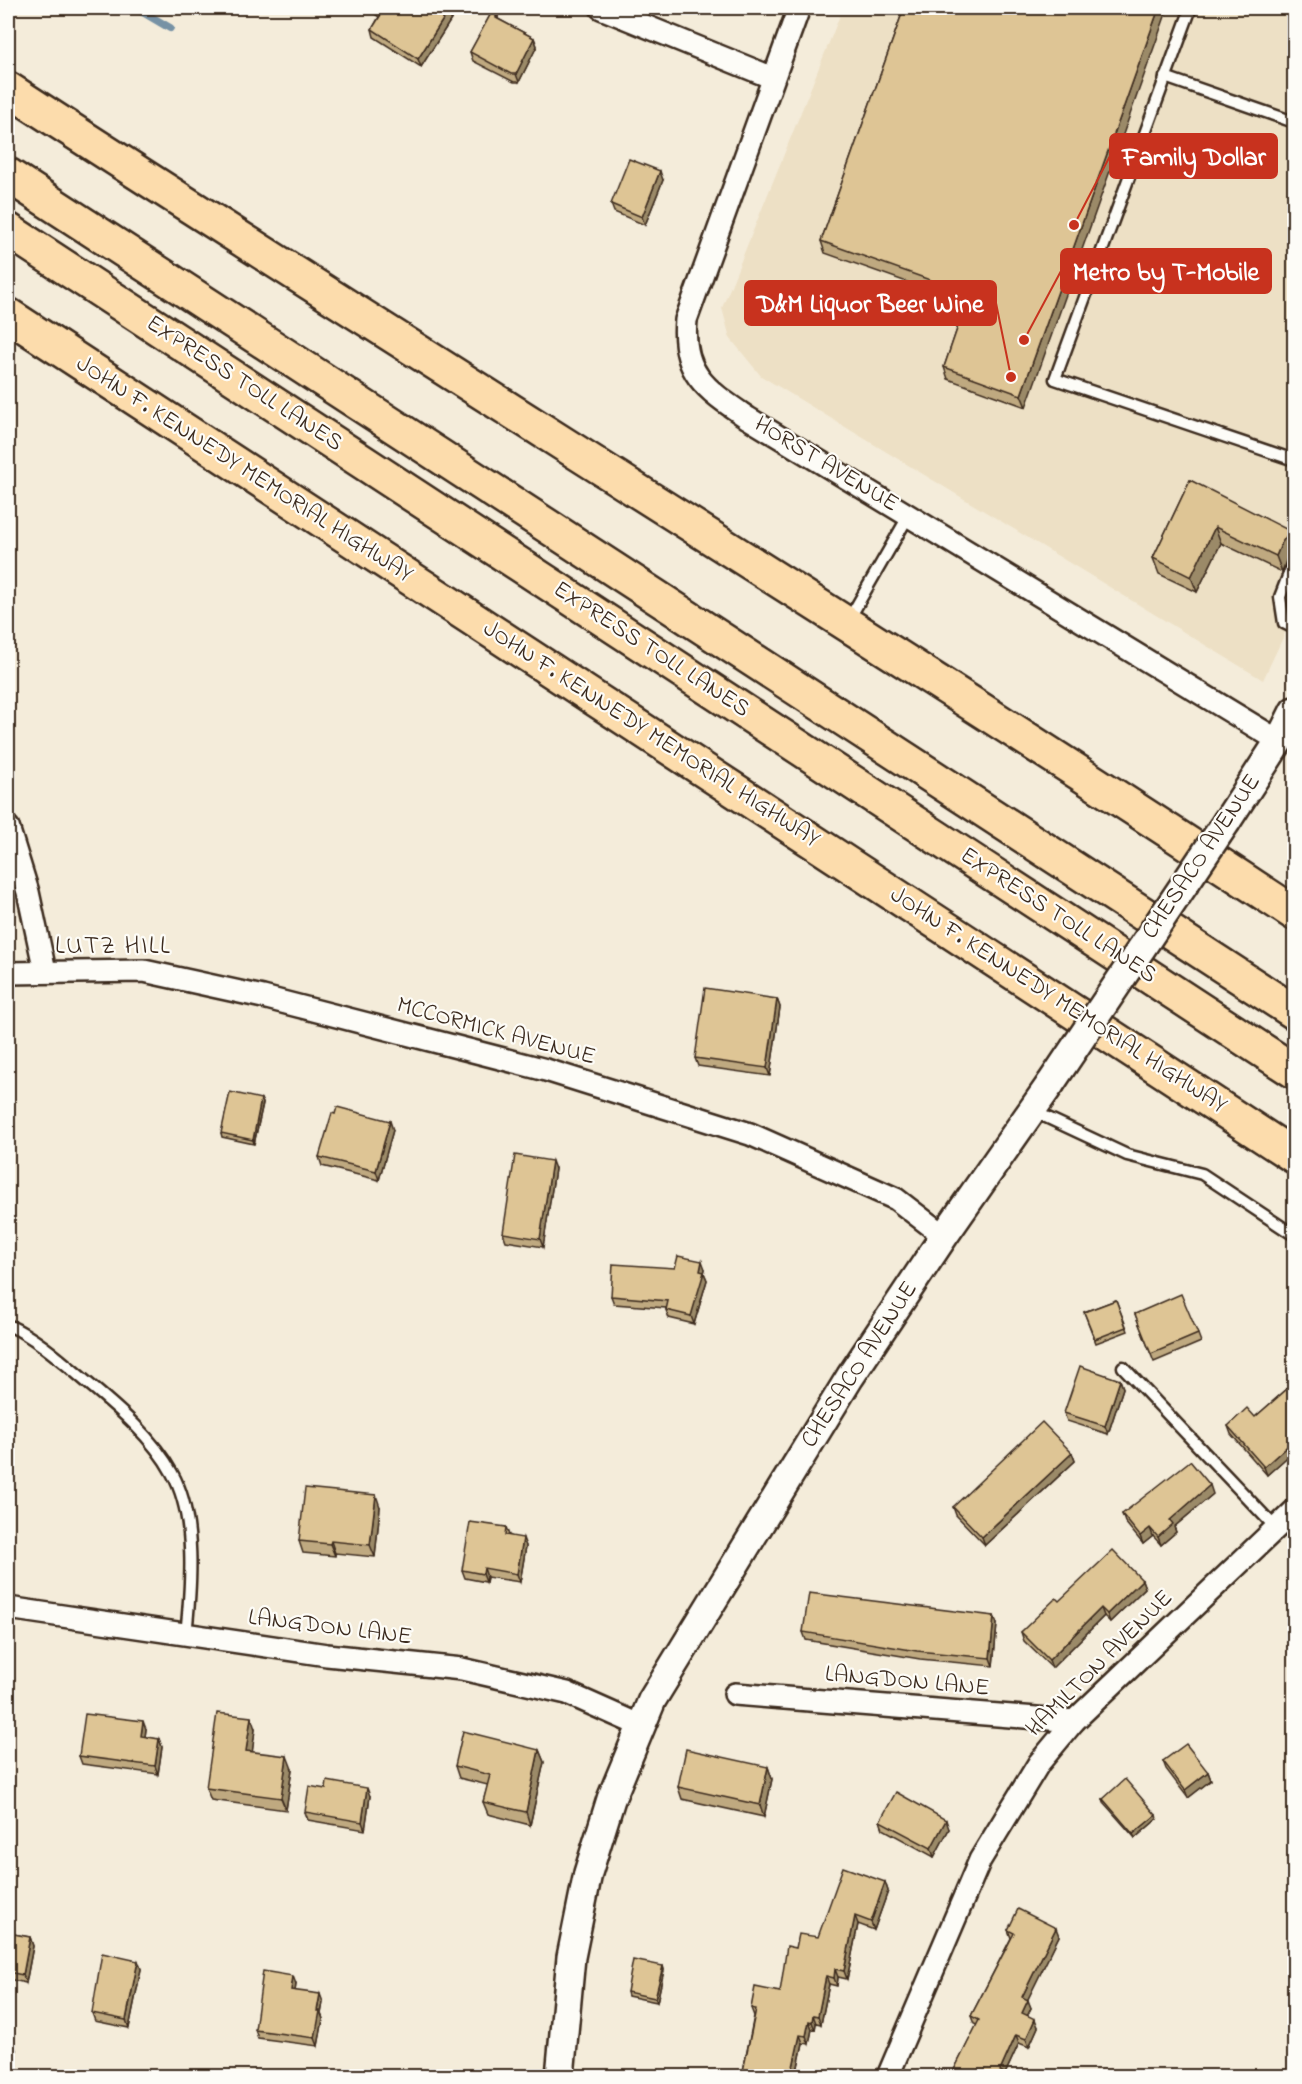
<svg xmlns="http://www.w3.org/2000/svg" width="1302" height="2084" font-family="'Indie Flower',sans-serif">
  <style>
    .built { fill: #ede0c5 }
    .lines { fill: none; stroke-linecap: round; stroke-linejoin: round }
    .stream { stroke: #7792a5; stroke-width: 8 }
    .service-casing { stroke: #3b2a1e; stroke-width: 15 }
    .minor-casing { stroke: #3b2a1e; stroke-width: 26 }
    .tertiary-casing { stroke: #3b2a1e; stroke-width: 32 }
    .motorway-casing { stroke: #3b2a1e; stroke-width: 38 }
    .service { stroke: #fdfcf7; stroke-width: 10 }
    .minor { stroke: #fdfcf7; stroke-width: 21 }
    .tertiary { stroke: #fdfcf7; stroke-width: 27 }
    .motorway { stroke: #fcdcac; stroke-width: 33 }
    .tertiary-bridge-casing { stroke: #3b2a1e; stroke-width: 32; stroke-linecap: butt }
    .tertiary-bridge { stroke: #fdfcf7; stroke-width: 27 }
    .wall { fill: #bfa980; stroke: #3b2a1e; stroke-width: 1.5 }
    .shaded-wall { fill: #9b8a68; stroke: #3b2a1e; stroke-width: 1.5 }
    .building { fill: #dec595; stroke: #3b2a1e; stroke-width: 1.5 }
    .labels { text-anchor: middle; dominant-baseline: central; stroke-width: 4.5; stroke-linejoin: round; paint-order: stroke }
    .street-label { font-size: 24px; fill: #3b2a1e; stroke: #fdfcf7 }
    .neighbourhood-label { font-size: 26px; letter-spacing: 1.5px; fill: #3b2a1e; stroke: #fdfcf7 }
    .leader { fill: none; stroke: #c8321e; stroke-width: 2 }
    .callout-dot { fill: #c8321e; stroke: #fdfcf7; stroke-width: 2 }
    .callout { fill: #c8321e; stroke: #c8321e; stroke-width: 2 }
    .callout-label { font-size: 26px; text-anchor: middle; font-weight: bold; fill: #fff }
  </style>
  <rect width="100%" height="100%" fill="#f4ecda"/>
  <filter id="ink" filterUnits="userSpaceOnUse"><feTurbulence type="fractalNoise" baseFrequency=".0167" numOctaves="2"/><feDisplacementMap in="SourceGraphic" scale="12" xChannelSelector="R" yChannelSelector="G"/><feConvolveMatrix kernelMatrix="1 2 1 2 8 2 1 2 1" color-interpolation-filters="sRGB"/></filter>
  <g filter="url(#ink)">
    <polygon class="built" points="843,8 1294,8 1294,614 1263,680 761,376 730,338 722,308"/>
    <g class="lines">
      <polyline class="stream" points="136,8 170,28"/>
      <g class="service-casing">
        <g id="service">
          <polyline points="1191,8 1055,379 1294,460"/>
          <polyline points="1165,77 1294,122"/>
          <polyline points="1294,561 1280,597 1284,623 1294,628"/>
          <polyline points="848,621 909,515"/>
          <polyline points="1033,1111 1127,1155 1202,1174 1294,1235"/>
          <path d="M8 1325C37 1338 64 1363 89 1384 119 1409 153 1438 172 1473 197 1517 191 1587 186 1635"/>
          <polyline points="1123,1367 1275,1527"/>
        </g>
      </g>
      <g class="minor-casing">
        <g id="minor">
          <polyline points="601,8 773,78"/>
          <path d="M799 8 686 320C681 374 707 390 748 418L1279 741"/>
          <polyline points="8,827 28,892 45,971"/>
          <polyline points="8,973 144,971 263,997 546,1070 750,1134 896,1199 944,1236"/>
          <polyline points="8,1608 327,1655 462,1669 567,1693 639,1725"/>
          <polyline points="735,1694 1074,1721"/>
          <polyline points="888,2076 980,1860 1039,1763 1074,1721 1294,1511"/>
        </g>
      </g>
      <g class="tertiary-casing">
        <g id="tertiary">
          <polyline points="1227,821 1279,741 1294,711"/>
          <polyline points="560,2076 571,1957 588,1873 611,1799 652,1700 850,1377 944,1236 1051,1083"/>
        </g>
      </g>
      <g class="motorway-casing">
        <g id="motorway">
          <path d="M8 89C435 366 869 633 1294 913"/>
          <polyline points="8,175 1294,1012"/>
          <polyline points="8,230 1294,1071"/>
          <polyline points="8,315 1294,1156"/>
        </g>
      </g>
      <use href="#service" class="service"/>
      <use href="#minor" class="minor"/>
      <use href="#tertiary" class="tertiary"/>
      <use href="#motorway" class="motorway"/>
      <g class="tertiary-bridge-casing">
        <polyline id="tertiary-bridge" points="1051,1083 1227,821"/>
      </g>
      <use href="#tertiary-bridge" class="tertiary-bridge"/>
    </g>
    <g class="wall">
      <polygon points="366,8 445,8 452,18 421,67 374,37 372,29 379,17"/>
      <polygon points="494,8 497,8 498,12 498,19 534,38 537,46 519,82 514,82 473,61 470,52"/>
      <polygon points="904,8 1026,407 948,379 944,367 966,303 825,253 821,241"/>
      <polygon points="663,180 645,225 614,212 611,204"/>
      <polygon points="1190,480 1294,544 1294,549 1287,558 1282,572 1221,543 1197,592 1159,574 1153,558"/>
      <polygon points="777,999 780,1007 770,1076 698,1066 695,1058"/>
      <polygon points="261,1099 263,1103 254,1144 222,1137 221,1133"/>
      <polygon points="393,1130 379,1180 322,1166 319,1157"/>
      <polygon points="555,1169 543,1247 506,1241 503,1233"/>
      <polygon points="675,1268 705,1269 704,1273 707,1280 694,1324 669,1318 666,1310 666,1308 614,1304 611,1296"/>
      <polygon points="1116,1300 1128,1331 1096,1343 1084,1312"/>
      <polygon points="1135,1314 1198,1334 1201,1342 1154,1362"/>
      <polygon points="1120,1380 1123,1388 1108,1434 1067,1421 1064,1413"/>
      <polygon points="1294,1383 1294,1451 1267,1475 1231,1434 1228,1426 1255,1417"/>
      <polygon points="1072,1453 1075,1461 985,1545 956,1515 953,1507"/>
      <polygon points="1213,1494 1174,1527 1176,1532 1161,1545 1153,1536 1143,1544 1125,1522 1122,1514"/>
      <polygon points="380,1507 375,1557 335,1553 335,1556 303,1553 299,1541"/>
      <polygon points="506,1527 509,1535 526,1546 520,1582 487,1577 486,1582 465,1578 462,1570"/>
      <polygon points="1142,1580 1145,1588 1110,1622 1104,1616 1052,1668 1024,1641 1021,1632 1059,1601"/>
      <polygon points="994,1616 997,1624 993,1666 920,1659 806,1640 803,1632"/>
      <polygon points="146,1729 145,1737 159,1739 162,1747 158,1774 82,1764 79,1756"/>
      <polygon points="255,1729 252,1752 292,1769 286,1810 211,1800 206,1788"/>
      <polygon points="539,1750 544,1762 530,1825 488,1814 483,1802 488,1785 459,1778 455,1766"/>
      <polygon points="1163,1761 1208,1772 1211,1780 1188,1798 1166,1769"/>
      <polygon points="768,1767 772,1779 764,1817 682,1799 678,1787"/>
      <polygon points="370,1796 365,1830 308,1820 305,1812"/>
      <polygon points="1103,1799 1157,1819 1135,1838 1104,1803"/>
      <polygon points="880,1821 949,1829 934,1857 883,1829"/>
      <polygon points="885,1882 888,1891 874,1930 858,1924 847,1979 838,1977 837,1986 829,1984 821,2024 816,2023 815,2030 812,2029 809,2044 803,2043 796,2076 742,2076 754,2016 751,2008 780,1992 818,1937"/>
      <polygon points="1008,1930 1059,1936 1027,2000 1031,2008 1027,2015 1038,2027 1029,2047 1019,2043 1005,2074 951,2076 977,2025 974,2024 971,2016 1011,1938"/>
      <polygon points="8,1933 30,1937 33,1946 26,1983 8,1979"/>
      <polygon points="138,1961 141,1969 129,2028 95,2021 92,2013"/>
      <polygon points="663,1966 664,1970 657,2002 628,1996 627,1992"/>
      <polygon points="296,1984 295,1991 323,2002 321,2014 323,2019 318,2046 258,2038 255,2030"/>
    </g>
    <g class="shaded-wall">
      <polygon points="496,8 497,8 498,12 498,26 496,18"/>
      <polygon points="1159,8 1168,8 1026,407 1021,395"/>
      <polygon points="449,10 452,18 421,67 418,59"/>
      <polygon points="534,38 537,46 519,82 516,74"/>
      <polygon points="660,171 663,180 645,225 642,217"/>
      <polygon points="1215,527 1221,543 1197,592 1191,577"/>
      <polygon points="1290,531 1294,544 1294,549 1287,558 1282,572 1276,556 1282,542"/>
      <polygon points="777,999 780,1007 770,1076 767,1068"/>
      <polygon points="261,1099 263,1103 254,1144 253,1140"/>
      <polygon points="390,1121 393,1130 379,1180 376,1171"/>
      <polygon points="552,1161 555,1169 543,1247 540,1239"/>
      <polygon points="702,1261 705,1269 704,1273 707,1280 694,1324 691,1316"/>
      <polygon points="1120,1380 1123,1388 1108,1434 1105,1426"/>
      <polygon points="1294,1440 1294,1451 1267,1475 1264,1467"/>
      <polygon points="1072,1453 1075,1461 985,1545 982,1537"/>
      <polygon points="1210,1485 1213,1494 1174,1527 1176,1532 1161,1545 1158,1537 1170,1520"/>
      <polygon points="376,1495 380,1507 375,1557 370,1545"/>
      <polygon points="1150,1528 1153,1536 1143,1544 1140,1536"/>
      <polygon points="523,1538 526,1546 520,1582 517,1574"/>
      <polygon points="331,1541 335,1553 335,1556 330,1544"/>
      <polygon points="484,1568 487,1577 486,1582 483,1574"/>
      <polygon points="1142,1580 1145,1588 1110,1622 1107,1614"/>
      <polygon points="1101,1608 1104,1616 1052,1668 1049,1660"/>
      <polygon points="994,1616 997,1624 993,1666 990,1658"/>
      <polygon points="9,1700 12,1708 8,1741 8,1713"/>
      <polygon points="251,1717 255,1729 251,1763 246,1751"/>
      <polygon points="143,1721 146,1729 144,1744 141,1736"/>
      <polygon points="159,1739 162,1747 158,1774 155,1766"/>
      <polygon points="539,1750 544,1762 530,1825 526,1812"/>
      <polygon points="287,1756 292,1769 286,1810 281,1798"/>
      <polygon points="768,1767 772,1779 764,1817 760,1805"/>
      <polygon points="1208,1772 1211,1780 1188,1798 1185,1790"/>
      <polygon points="367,1788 370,1796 365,1830 362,1822"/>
      <polygon points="1156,1815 1157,1819 1135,1838 1133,1834"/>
      <polygon points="946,1820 949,1829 934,1857 931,1848"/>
      <polygon points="885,1882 888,1891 874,1930 871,1922"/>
      <polygon points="855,1916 858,1924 847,1979 844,1971"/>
      <polygon points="1056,1928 1059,1936 1025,2005 1022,1997"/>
      <polygon points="30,1937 33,1946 26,1983 23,1975"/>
      <polygon points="138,1961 141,1969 129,2028 126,2020"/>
      <polygon points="663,1966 664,1970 657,2002 655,1998"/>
      <polygon points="835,1969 838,1977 837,1986 834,1978"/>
      <polygon points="293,1976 296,1984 294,1998 291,1990"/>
      <polygon points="826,1976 829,1984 821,2024 818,2016"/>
      <polygon points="320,1994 323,2002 321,2014 323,2019 318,2046 315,2038 317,2011"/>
      <polygon points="1028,2000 1031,2008 1025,2021 1022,2013"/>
      <polygon points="813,2015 816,2023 815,2030 812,2022"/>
      <polygon points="1035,2019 1038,2027 1029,2047 1026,2039"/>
      <polygon points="809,2021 812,2029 809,2044 806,2036"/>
      <polygon points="800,2035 803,2043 796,2076 791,2076"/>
      <polygon points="1016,2035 1019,2043 1004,2076 1000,2071"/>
      <polygon points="13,2042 16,2050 11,2076 8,2076 8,2070"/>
    </g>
    <g class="building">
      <polygon points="374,8 445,8 449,10 418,59 372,29 382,13"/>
      <polygon points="494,8 496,8 496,18 534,38 516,74 511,74 470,52"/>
      <polygon points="904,8 1159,8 1021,395 944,367 969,294 821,241"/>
      <polygon points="629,159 660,171 642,217 611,204"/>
      <polygon points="1190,480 1290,531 1282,542 1276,556 1215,527 1191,577 1153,558"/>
      <polygon points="705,988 777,999 767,1068 695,1058"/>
      <polygon points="230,1092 261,1099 253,1140 221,1133"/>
      <polygon points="337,1107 390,1121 376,1171 319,1157 332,1113 335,1114"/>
      <polygon points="515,1155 552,1161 540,1239 503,1233"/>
      <polygon points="678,1256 702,1261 700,1271 704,1272 691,1316 666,1310 668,1301 611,1296 613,1264 675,1268"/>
      <polygon points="1181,1294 1198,1334 1151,1354 1135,1314"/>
      <polygon points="1116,1300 1126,1327 1095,1339 1084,1312"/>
      <polygon points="1080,1366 1120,1380 1105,1426 1064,1413"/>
      <polygon points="1294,1383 1294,1440 1264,1467 1228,1426 1247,1408 1255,1417"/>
      <polygon points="1042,1422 1072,1453 982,1537 953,1507"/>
      <polygon points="1190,1461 1210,1485 1170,1520 1173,1524 1158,1537 1150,1528 1140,1536 1122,1514"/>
      <polygon points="305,1488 376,1495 370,1545 331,1541 330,1544 299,1541"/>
      <polygon points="470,1522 506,1527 505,1535 523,1538 517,1574 484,1568 483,1574 462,1570"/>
      <polygon points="1113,1550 1142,1580 1107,1614 1101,1608 1049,1660 1021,1632 1056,1598 1059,1601"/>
      <polygon points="809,1593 994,1616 990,1658 917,1651 803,1632"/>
      <polygon points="217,1713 251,1717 246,1751 287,1756 281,1798 206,1788"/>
      <polygon points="85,1714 143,1721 141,1736 159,1739 155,1766 79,1756"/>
      <polygon points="463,1731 539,1750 526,1812 483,1802 490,1775 455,1766"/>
      <polygon points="1186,1744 1208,1772 1185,1790 1163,1761"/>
      <polygon points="686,1749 768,1767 760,1805 678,1787"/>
      <polygon points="1125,1779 1156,1815 1133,1834 1103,1799"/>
      <polygon points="327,1781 367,1788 362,1822 305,1812 309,1786 326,1789"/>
      <polygon points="896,1792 946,1820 931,1848 880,1821"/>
      <polygon points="843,1867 885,1882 871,1922 855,1916 844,1971 835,1969 834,1978 826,1976 818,2016 813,2015 812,2022 809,2021 806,2036 800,2035 791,2076 742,2076 756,2009 751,2008 755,1987 780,1992 787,1946 796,1948 799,1934 818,1937"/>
      <polygon points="1018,1909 1056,1928 1022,1997 1028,2000 1022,2013 1035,2019 1026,2039 1016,2035 1000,2071 1010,2076 951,2076 979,2020 971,2016 1014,1933 1008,1930"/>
      <polygon points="8,1933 30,1937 23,1975 8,1972"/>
      <polygon points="102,1953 138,1961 126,2020 92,2013"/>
      <polygon points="633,1960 663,1966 655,1998 627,1992"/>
      <polygon points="263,1971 293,1976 291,1990 320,1994 317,2011 320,2011 315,2038 255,2030"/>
      <polygon points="8,2041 13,2042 8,2070"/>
    </g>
  </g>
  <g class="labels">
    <g class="street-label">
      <text transform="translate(244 384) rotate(33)">EXPRESS TOLL LANES</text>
      <text transform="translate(826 465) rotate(31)">HORST AVENUE</text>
      <text transform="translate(244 470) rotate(33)">JOHN F. KENNEDY MEMORIAL HIGHWAY</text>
      <text transform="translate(651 650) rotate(33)">EXPRESS TOLL LANES</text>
      <text transform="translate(651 735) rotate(33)">JOHN F. KENNEDY MEMORIAL HIGHWAY</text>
      <text transform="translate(1202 857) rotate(-56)">CHESACO AVENUE</text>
      <text transform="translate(1058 916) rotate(33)">EXPRESS TOLL LANES</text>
      <text transform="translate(1058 1001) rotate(33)">JOHN F. KENNEDY MEMORIAL HIGHWAY</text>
      <text transform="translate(496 1032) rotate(15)">MCCORMICK AVENUE</text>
      <text transform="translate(860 1365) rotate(-57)">CHESACO AVENUE</text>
      <text transform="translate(330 1628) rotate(7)">LANGDON LANE</text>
      <text transform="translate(1100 1664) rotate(-45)">HAMILTON AVENUE</text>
      <text transform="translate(907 1682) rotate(5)">LANGDON LANE</text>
    </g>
    <g class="neighbourhood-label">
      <text x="113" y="947">LUTZ HILL</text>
    </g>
  </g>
  <path class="leader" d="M1074 225L1110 156M1024 340L1061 271M1011 377L996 303"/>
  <g class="callout-dot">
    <circle cx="1074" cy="225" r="6"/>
    <circle cx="1024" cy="340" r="6"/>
    <circle cx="1011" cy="377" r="6"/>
  </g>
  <g class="callout">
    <rect x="1110" y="134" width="167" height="44" rx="6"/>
    <rect x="1061" y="249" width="210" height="44" rx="6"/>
    <rect x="745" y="281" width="251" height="44" rx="6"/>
  </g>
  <g class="callout-label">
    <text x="1194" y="165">Family Dollar</text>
    <text x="1166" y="280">Metro by T-Mobile</text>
    <text x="870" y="312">D&amp;M Liquor Beer Wine</text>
  </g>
  <rect width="1302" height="2084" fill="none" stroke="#fdfcf7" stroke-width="30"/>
  <rect x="15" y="15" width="1272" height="2054" fill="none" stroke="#3b2a1e" stroke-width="2" filter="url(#ink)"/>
</svg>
